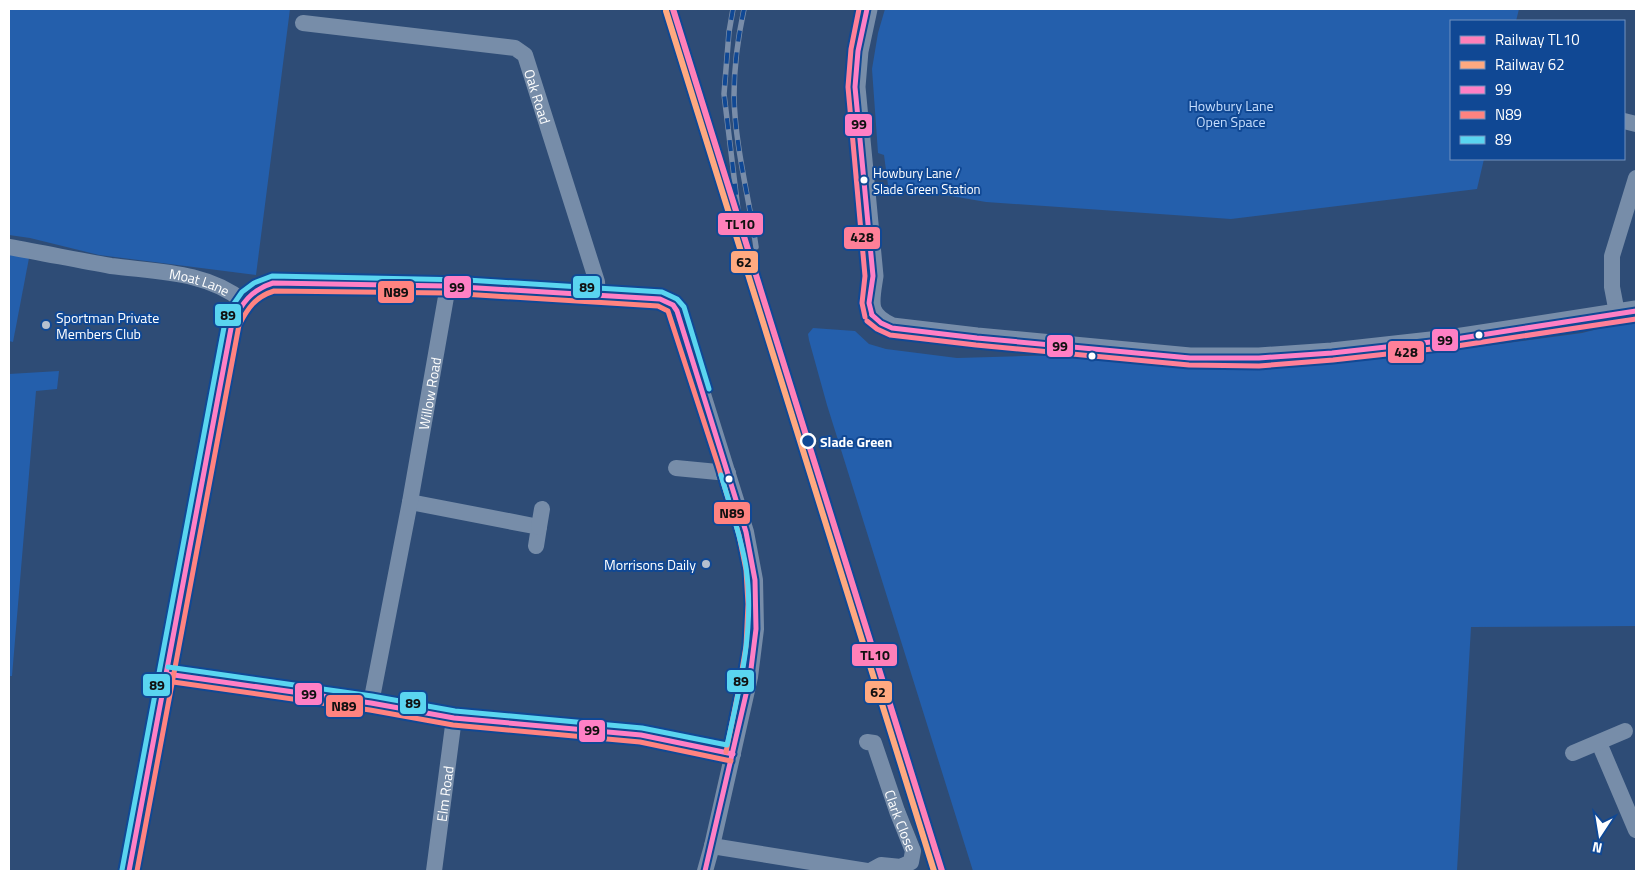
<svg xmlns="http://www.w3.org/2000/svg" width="1645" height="880" font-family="'Titillium Web',sans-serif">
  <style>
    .green { fill: #245fac }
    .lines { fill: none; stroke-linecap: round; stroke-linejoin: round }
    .minor { stroke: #778da9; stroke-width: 16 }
    .tertiary { stroke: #778da9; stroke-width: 21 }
    .rail-casing { stroke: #798da9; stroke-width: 5.5 }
    .rail { stroke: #104894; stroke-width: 4; stroke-dasharray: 11; stroke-linecap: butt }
    .bus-1-casing { stroke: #104894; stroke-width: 9 }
    .bus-2-casing { stroke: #104894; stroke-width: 9 }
    .bus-3-casing { stroke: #104894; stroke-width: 9 }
    .bus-4-casing { stroke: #104894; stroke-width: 9 }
    .bus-1 { stroke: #ff80c5; stroke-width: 5 }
    .bus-2 { stroke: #ff8380; stroke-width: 5 }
    .bus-3 { stroke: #5ad5f0; stroke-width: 5 }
    .bus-4 { stroke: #ff8098; stroke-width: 5 }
    .rail-1-casing { stroke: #104894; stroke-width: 10 }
    .rail-2-casing { stroke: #104894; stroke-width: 10 }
    .rail-1 { stroke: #ff80b9; stroke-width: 6 }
    .rail-2 { stroke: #ffa980; stroke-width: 6 }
    .bus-dot { fill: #fff; stroke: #104894; stroke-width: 2 }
    .poi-dot { fill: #b6c0cf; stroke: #104894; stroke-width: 2 }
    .stop-dot { fill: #104894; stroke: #fff; stroke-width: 2.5 }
    .labels { text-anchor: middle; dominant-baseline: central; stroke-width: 4; stroke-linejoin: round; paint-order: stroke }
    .bus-label { font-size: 13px; fill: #fff; stroke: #104894; text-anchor: start }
    .street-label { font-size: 14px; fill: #fff; stroke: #104894 }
    .park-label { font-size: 14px; fill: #c6defe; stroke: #104894 }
    .poi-label { font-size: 14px; fill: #fff; stroke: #104894; text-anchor: start }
    .stop-label { font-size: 14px; font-weight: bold; fill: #fff; stroke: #104894; text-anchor: start }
    .line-badge { stroke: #104894; stroke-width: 2 }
    .pale-badge-label { font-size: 14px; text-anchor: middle; font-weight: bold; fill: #111 }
  </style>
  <rect width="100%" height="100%" fill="#2e4c76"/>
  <g class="green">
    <polygon points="9,9 290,9 256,275 99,255 30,238 9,235"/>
    <polygon points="885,9 1519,9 1516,21 1451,21 1451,159 1484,159 1477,189 1231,219 986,202 888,185 884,155 878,153 872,69 878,33"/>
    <polygon points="9,254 29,258 13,342 9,341"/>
    <polygon points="1625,322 1636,322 1636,626 1471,627 1457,871 973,871 827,405 809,340 808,334 813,328 855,331 869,344 886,349 957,358 1058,355 1335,363 1470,348 1582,333"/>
    <polygon points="59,371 57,389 36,391 12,676 9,676 9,374"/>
  </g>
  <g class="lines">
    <g class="minor">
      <path id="s1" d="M303 23 515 48 525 55 597 282 598 295"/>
      <polyline points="1624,121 1636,124"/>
      <path id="s2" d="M9 247C43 253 77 260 111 266 156 272 206 271 243 301"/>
      <polyline points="1617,313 1612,287 1612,256 1636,178"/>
      <polyline points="676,468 728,473"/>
      <polyline points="410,502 539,527 536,546"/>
      <polyline points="539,527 542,509"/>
      <polyline points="167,674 371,703 454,718 641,735 733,754"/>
      <path id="s3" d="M371 703 410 502 446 297V286"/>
      <path id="s4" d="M867 742 874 743 897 811 913 851 911 862 901 867 881 865 870 871"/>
      <polyline points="1599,743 1636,830"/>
      <polyline points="1573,753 1625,731"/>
      <polyline points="712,846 867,871"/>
      <path d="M129 871 232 323C242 302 248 290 273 283L446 286 660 299 673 305 677 311 746 532 755 580 756 629 750 677 712 846 705 871"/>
      <path id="s5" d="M434 871 454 718"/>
    </g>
    <path class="tertiary" d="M867 9 858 51 855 87 873 276C869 303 864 315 892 328L977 338 1190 358H1259L1332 353 1449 340 1636 311"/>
    <g class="rail-casing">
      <g id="rail">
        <polyline points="733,9 729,32 724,94 738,210 748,250"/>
        <path d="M744 9C738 37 734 67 734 96 735 147 749 197 756 247"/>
      </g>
    </g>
    <use href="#rail" class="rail"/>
    <g class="bus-1-casing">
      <g id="bus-1">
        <polyline points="867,9 858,51 855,87 873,276 869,303 872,315"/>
        <polyline points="872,315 881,323 892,328 977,338 1190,358 1259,358 1332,353 1449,340 1636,311"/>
        <polyline points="167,674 371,703 454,718 641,735 733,754"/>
        <path d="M129 871 232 323C242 303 251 290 273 283L446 286 660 299 673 305 677 311 746 532 755 580 756 629 750 677 705 871"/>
      </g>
    </g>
    <g class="bus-2-casing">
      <g id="bus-2">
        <polyline points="166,681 370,710 453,725 640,742 731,761"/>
        <path d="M137 871 239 325C248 308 255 297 274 291L446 293 658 306 668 311 718 465 739 535 746 570 748 604 746 646 739 688 726 752"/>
      </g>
    </g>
    <g class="bus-3-casing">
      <g id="bus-3">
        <path d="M168 667 372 696 455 711 642 728 727 745C740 687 755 627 746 567 741 536 730 506 721 475"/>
        <polyline points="122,870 225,322 233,305 242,292 254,283 272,276 467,280 662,292 677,299 684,307 709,389"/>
      </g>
    </g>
    <g class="bus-4-casing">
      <g id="bus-4">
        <polyline points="859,9 851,49 848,87 865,276 862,303 865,317"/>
        <polyline points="867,321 877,329 890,335 976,345 1189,365 1259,366 1333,360 1450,347 1636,319"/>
      </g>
    </g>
    <use href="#bus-1" class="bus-1"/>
    <use href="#bus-2" class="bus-2"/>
    <use href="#bus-3" class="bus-3"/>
    <use href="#bus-4" class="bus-4"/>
    <g class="rail-1-casing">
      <polyline id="rail-1" points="673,9 942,871"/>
    </g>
    <g class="rail-2-casing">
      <polyline id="rail-2" points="666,11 934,871"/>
    </g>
    <use href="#rail-1" class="rail-1"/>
    <use href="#rail-2" class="rail-2"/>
  </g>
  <g class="bus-dot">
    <circle cx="864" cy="180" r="4.5"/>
    <circle cx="1479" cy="335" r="4.5"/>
    <circle cx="1092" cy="356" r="4.5"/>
    <circle cx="729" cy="479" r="4.5"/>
  </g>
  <g class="poi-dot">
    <circle cx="46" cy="325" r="5"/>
    <circle cx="706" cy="564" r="5"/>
  </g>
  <circle class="stop-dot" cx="808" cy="441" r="7"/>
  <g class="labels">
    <g class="bus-label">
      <text x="873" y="173">Howbury Lane /<tspan x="873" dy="16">Slade Green Station</tspan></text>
    </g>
    <g class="street-label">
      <text stroke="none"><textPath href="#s1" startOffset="269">Oak Road</textPath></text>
      <text stroke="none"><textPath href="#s2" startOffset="194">Moat Lane</textPath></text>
      <text stroke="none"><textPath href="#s3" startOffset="315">Willow Road</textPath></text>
      <text stroke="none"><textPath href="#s5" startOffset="78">Elm Road</textPath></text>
      <text stroke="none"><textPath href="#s4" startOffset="89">Clark Close</textPath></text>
    </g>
    <g class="park-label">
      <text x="1231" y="105">Howbury Lane<tspan x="1231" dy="16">Open Space</tspan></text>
    </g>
    <g class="poi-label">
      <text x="56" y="317">Sportman Private<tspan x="56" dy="16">Members Club</tspan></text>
      <text x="696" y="564" text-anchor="end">Morrisons Daily</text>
    </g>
    <g class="stop-label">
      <text x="820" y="441">Slade Green</text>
    </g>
  </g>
  <g class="line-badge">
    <rect x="844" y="113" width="29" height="24" rx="5" fill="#ff80c5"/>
    <rect x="717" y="212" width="47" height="24" rx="5" fill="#ff80b9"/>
    <rect x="843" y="226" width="38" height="24" rx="5" fill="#ff8098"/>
    <rect x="730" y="250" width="29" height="24" rx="5" fill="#ffa980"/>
    <rect x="443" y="275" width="29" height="24" rx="5" fill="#ff80c5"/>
    <rect x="572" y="275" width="29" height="24" rx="5" fill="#5ad5f0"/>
    <rect x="377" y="280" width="38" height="24" rx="5" fill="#ff8380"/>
    <rect x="214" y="303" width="28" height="24" rx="5" fill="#5ad5f0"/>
    <rect x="1431" y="328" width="28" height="24" rx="5" fill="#ff80c5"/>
    <rect x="1046" y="334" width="28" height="24" rx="5" fill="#ff80c5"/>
    <rect x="1387" y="340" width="38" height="24" rx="5" fill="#ff8098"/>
    <rect x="713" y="501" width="38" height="24" rx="5" fill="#ff8380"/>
    <rect x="851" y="643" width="47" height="24" rx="5" fill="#ff80b9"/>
    <rect x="726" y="669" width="29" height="24" rx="5" fill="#5ad5f0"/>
    <rect x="142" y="673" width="29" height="24" rx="5" fill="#5ad5f0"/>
    <rect x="864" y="680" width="29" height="24" rx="5" fill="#ffa980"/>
    <rect x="294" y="682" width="29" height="24" rx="5" fill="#ff80c5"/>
    <rect x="399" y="691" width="28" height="24" rx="5" fill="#5ad5f0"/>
    <rect x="325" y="694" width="39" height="24" rx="5" fill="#ff8380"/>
    <rect x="578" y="719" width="28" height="24" rx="5" fill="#ff80c5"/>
  </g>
  <g class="pale-badge-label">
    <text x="859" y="129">99</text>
    <text x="740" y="229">TL10</text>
    <text x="862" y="242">428</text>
    <text x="744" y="267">62</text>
    <text x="457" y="292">99</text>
    <text x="587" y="292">89</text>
    <text x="396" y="297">N89</text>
    <text x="228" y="320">89</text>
    <text x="1445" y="345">99</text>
    <text x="1060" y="351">99</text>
    <text x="1406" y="357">428</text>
    <text x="732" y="518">N89</text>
    <text x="875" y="660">TL10</text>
    <text x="741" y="686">89</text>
    <text x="157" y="690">89</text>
    <text x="878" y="697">62</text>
    <text x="309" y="699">99</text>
    <text x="413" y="708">89</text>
    <text x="344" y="711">N89</text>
    <text x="592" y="735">99</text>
  </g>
  <rect width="1645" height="880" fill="none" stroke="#ffffff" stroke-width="20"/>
  <rect x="1450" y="20" width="175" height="140" fill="#104894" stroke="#7091bf"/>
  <rect x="1460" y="36" width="25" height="8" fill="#ff80b9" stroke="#7091bf"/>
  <text x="1495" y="45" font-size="15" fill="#ffffff">Railway TL10</text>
  <rect x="1460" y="61" width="25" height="8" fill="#ffa980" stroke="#7091bf"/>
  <text x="1495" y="70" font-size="15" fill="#ffffff">Railway 62</text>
  <rect x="1460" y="86" width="25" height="8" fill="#ff80c5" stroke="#7091bf"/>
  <text x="1495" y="95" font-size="15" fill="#ffffff">99</text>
  <rect x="1460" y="111" width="25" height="8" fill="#ff8380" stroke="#7091bf"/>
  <text x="1495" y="120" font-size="15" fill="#ffffff">N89</text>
  <rect x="1460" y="136" width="25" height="8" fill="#5ad5f0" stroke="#7091bf"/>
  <text x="1495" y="145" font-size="15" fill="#ffffff">89</text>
  <g transform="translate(1600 835) rotate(192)" stroke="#104894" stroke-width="4" paint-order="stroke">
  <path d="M0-4L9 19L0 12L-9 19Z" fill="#ffffff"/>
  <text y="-8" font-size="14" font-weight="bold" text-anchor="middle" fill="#ffffff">N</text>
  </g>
</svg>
